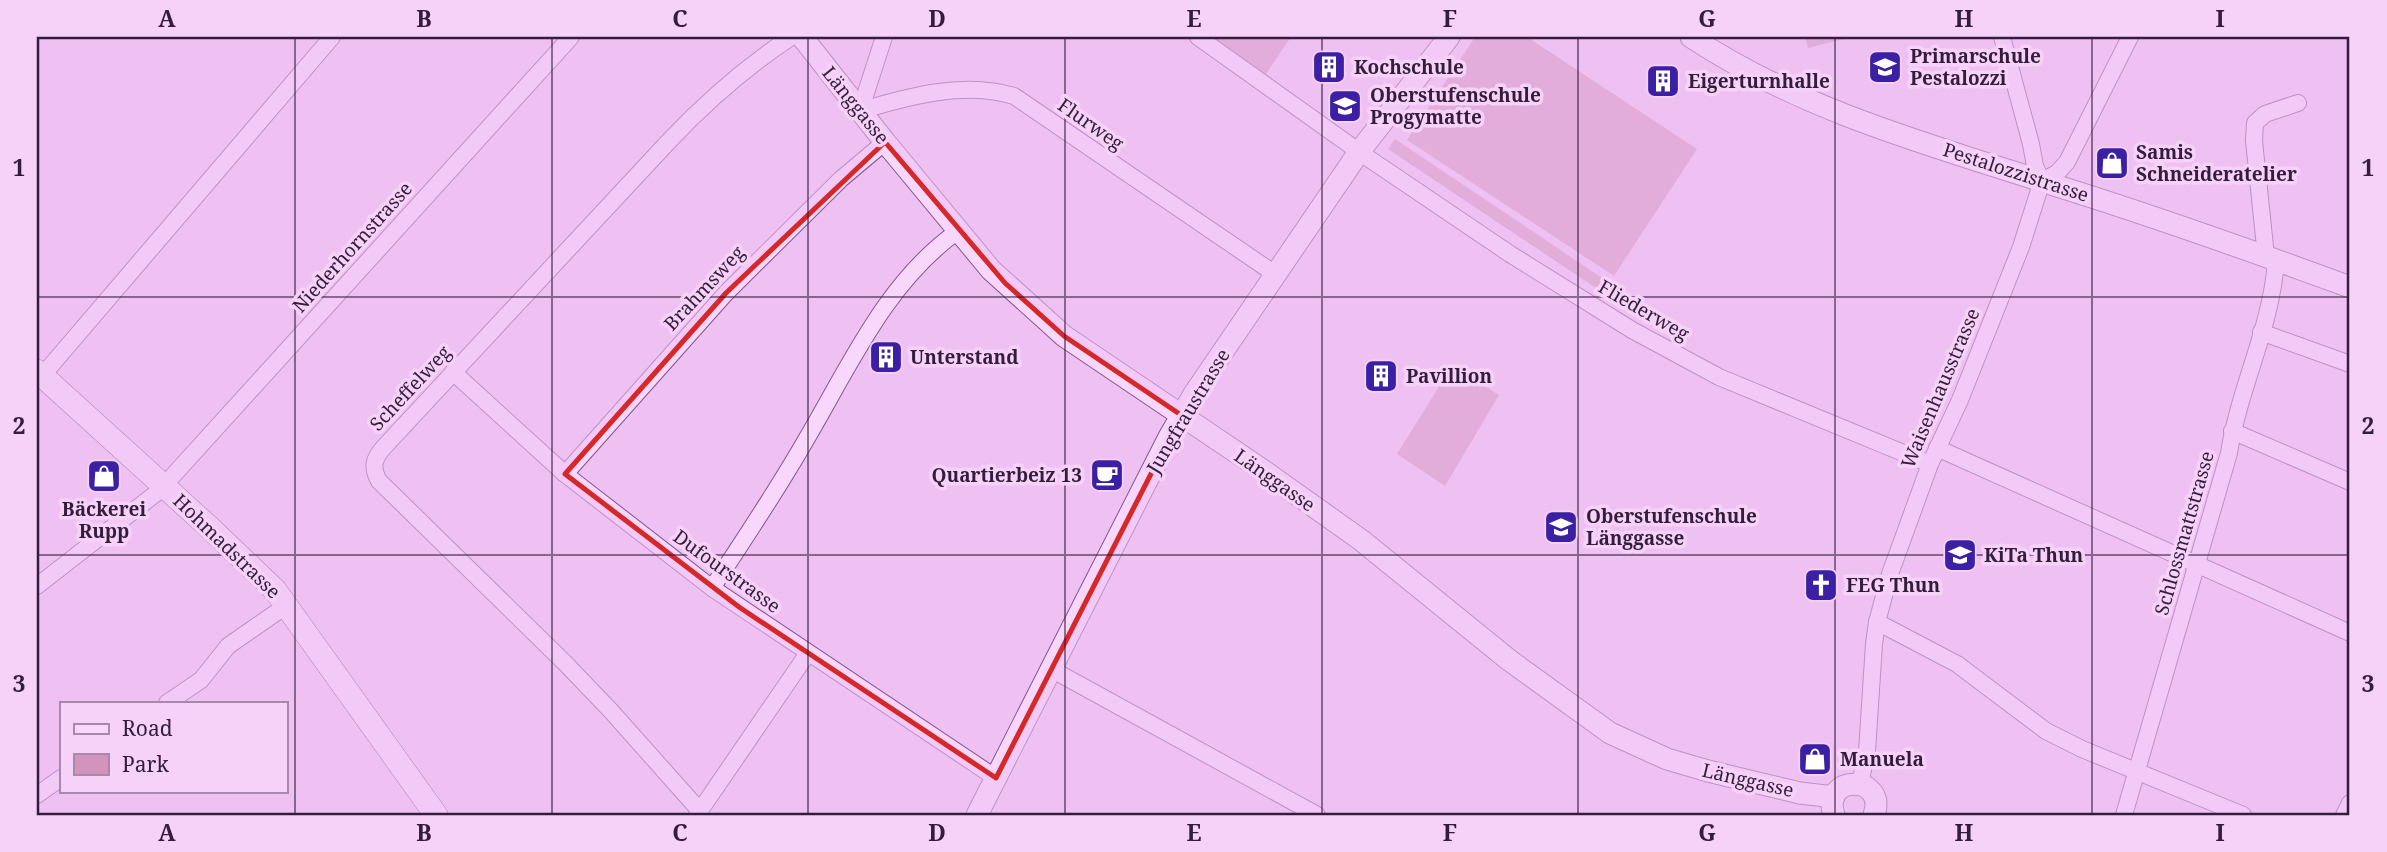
<svg xmlns="http://www.w3.org/2000/svg" width="2387" height="852" font-family="'Noto Serif',serif">
  <style>
    .green { fill: #d294bd }
    .lines { fill: none; stroke-linecap: round; stroke-linejoin: round }
    .minor-casing { stroke: #80578e; stroke-width: 18 }
    .tertiary-casing { stroke: #80578e; stroke-width: 23 }
    .secondary-casing { stroke: #613a70; stroke-width: 24 }
    .minor { stroke: #f9d6fc; stroke-width: 16 }
    .tertiary { stroke: #f9d6fc; stroke-width: 21 }
    .secondary { stroke: #f9d6fc; stroke-width: 23 }
    .marked { fill: none; stroke: #d62828; stroke-width: 5; stroke-linejoin: round }
    .grid { fill: none; stroke: #331c3c; stroke-width: 2; stroke-opacity: 0.55 }
    .labels { text-anchor: middle; dominant-baseline: central; stroke-width: 7; stroke-linejoin: round; paint-order: stroke }
    .poi-label { font-size: 19px; font-weight: bold; fill: #331c3c; stroke: #f6d2f9; text-anchor: start }
    .street-label { font-size: 19px; fill: #331c3c; stroke: #f6d2f9 }
    .neatline { fill: none; stroke: #331c3c; stroke-width: 2.5 }
    .grid-label { font-size: 23px; text-anchor: middle; font-weight: bold; fill: #331c3c }
  </style>
  <rect width="100%" height="100%" fill="#eec1f2"/>
  <g class="green">
    <polygon points="1213,37 1291,37 1266,74"/>
    <polygon points="1475,37 1527,37 1697,149 1614,276 1407,140"/>
    <polygon points="1805,37 1851,37 1808,48"/>
    <polygon points="1395,139 1638,302 1632,312 1388,149"/>
    <polygon points="1452,366 1499,395 1445,486 1397,454"/>
  </g>
  <g class="lines">
    <g class="minor-casing">
      <g id="minor">
        <polyline points="1198,37 1368,158 1510,254 1632,330 1719,377 1930,464"/>
        <polyline points="2002,37 2031,144 2035,166 2042,181"/>
        <path d="M860 111C909 96 964 81 1014 96L1275 274"/>
        <polyline points="860,111 884,37"/>
        <polyline points="2266,256 2254,141 2255,123 2265,114 2298,103"/>
        <polyline points="2261,332 2350,364"/>
        <polyline points="453,372 565,474 712,588 996,778"/>
        <polyline points="42,376 332,37"/>
        <polyline points="2232,431 2350,482"/>
        <polyline points="1937,448 2350,633"/>
        <polyline points="565,474 726,293 841,179 885,142"/>
        <polyline points="37,586 159,491 571,37"/>
        <path d="M712 588C745 538 778 489 807 438 850 365 887 281 958 231"/>
        <polyline points="1877,622 1957,664 2046,731 2082,749 2243,815"/>
        <polyline points="1051,669 1317,815"/>
        <polyline points="167,703 201,680 228,646 287,605"/>
        <polyline points="1860,784 1867,751 1874,644 1877,622 1890,574 1930,464 1960,400 2021,247 2042,181 2057,173 2067,162 2130,37"/>
        <polyline points="37,795 61,778"/>
        <path d="M700 811 611 711 565 663 379 481C371 467 374 458 384 447L669 141C706 102 746 67 791 37"/>
        <polyline points="697,815 808,653"/>
        <path d="M2124 815 2229 453C2239 388 2272 326 2276 260"/>
        <polyline points="2344,815 2350,803"/>
      </g>
    </g>
    <g class="tertiary-casing">
      <g id="tertiary">
        <polyline points="802,37 885,142 991,270 1064,336 1264,471 1361,540 1509,660 1610,733 1667,759 1708,771 1800,793 1834,797"/>
        <path d="M1691 37C1801 110 1930 145 2054 185 2154 216 2252 251 2350 287"/>
        <polyline points="977,815 1169,437 1194,394 1359,152 1449,37"/>
        <path d="M1834 815C1820 774 1888 774 1874 815"/>
      </g>
    </g>
    <g class="secondary-casing">
      <polyline id="secondary" points="37,371 209,527 275,590 436,815"/>
    </g>
    <use href="#minor" class="minor"/>
    <use href="#tertiary" class="tertiary"/>
    <use href="#secondary" class="secondary"/>
  </g>
  <path d="M0 0H2387V852H0ZM885 142 1005 283 1064 336 1181 415 996 778 739 607 565 474 726 293Z" fill="#eec1f2" fill-opacity=".55" fill-rule="evenodd"/>
  <path class="marked" d="M885 142 1005 283 1064 336 1181 415 996 778 739 607 565 474 726 293Z"/>
  <path class="grid" d="M295 37V815M552 37V815M808 37V815M1065 37V815M1322 37V815M1578 37V815M1835 37V815M2092 37V815M37 297H2350M37 555H2350"/>
  <defs>
    <g id="building-square" transform="scale(1.75)"><rect x="-9" y="-9" width="18" height="18" rx="4" fill="#3c20a4" stroke="#f6d2f9"/><path d="M-4-6H4V6H1V3H-1V6H-4ZM-2.5-4.3h1.7v1.8h-1.7ZM.8-4.3h1.7v1.8H.8ZM-2.5-1h1.7V.8h-1.7ZM.8-1h1.7V.8H.8Z" fill="#fff"/></g>
    <g id="school-square" transform="scale(1.75)"><rect x="-9" y="-9" width="18" height="18" rx="4" fill="#3c20a4" stroke="#f6d2f9"/><path d="M0-5L7-2L0 1L-7-2ZM-4 1L0 2.5L4 1V4Q0 6-4 4Z" fill="#fff"/></g>
    <g id="shop-square" transform="scale(1.75)"><rect x="-9" y="-9" width="18" height="18" rx="4" fill="#3c20a4" stroke="#f6d2f9"/><path d="M-5-2.5h2.3a2.7 3.5 0 0 1 5.4 0H5L5.5 6h-11ZM-1.5-2.5h3a1.5 2.3 0 0 0-3 0Z" fill="#fff"/></g>
    <g id="cafe-square" transform="scale(1.75)"><rect x="-9" y="-9" width="18" height="18" rx="4" fill="#3c20a4" stroke="#f6d2f9"/><path d="M-5.5-4.5H6V0H3Q3 3.5 0 3.5H-2.5Q-5.5 3.5-5.5 0ZM3-3.2v2h1.7v-2ZM-6 4.5H4V6H-6Z" fill="#fff"/></g>
    <g id="church-square" transform="scale(1.75)"><rect x="-9" y="-9" width="18" height="18" rx="4" fill="#3c20a4" stroke="#f6d2f9"/><path d="M-1.2-6h2.4v3.5h3.3v2.4h-3.3V6h-2.4V-.1h-3.3v-2.4h3.3Z" fill="#fff"/></g>
  </defs>
  <g fill-rule="evenodd">
    <use href="#building-square" x="1329" y="67"/>
    <use href="#school-square" x="1885" y="67"/>
    <use href="#building-square" x="1663" y="81"/>
    <use href="#school-square" x="1345" y="106"/>
    <use href="#shop-square" x="2112" y="163"/>
    <use href="#building-square" x="886" y="357"/>
    <use href="#building-square" x="1381" y="376"/>
    <use href="#cafe-square" x="1107" y="475"/>
    <use href="#shop-square" x="104" y="476"/>
    <use href="#school-square" x="1561" y="527"/>
    <use href="#school-square" x="1960" y="555"/>
    <use href="#church-square" x="1821" y="585"/>
    <use href="#shop-square" x="1815" y="759"/>
  </g>
  <g class="labels">
    <g class="poi-label">
      <text x="1910" y="56">Primarschule<tspan x="1910" dy="22">Pestalozzi</tspan></text>
      <text x="1354" y="67">Kochschule</text>
      <text x="1688" y="81">Eigerturnhalle</text>
      <text x="1370" y="95">Oberstufenschule<tspan x="1370" dy="22">Progymatte</tspan></text>
      <text x="2136" y="152">Samis<tspan x="2136" dy="22">Schneideratelier</tspan></text>
      <text x="910" y="357">Unterstand</text>
      <text x="1406" y="376">Pavillion</text>
      <text x="1082" y="475" text-anchor="end">Quartierbeiz 13</text>
      <text x="104" y="509" text-anchor="middle">Bäckerei<tspan x="104" dy="22">Rupp</tspan></text>
      <text x="1586" y="516">Oberstufenschule<tspan x="1586" dy="22">Länggasse</tspan></text>
      <text x="1984" y="555">KiTa Thun</text>
      <text x="1846" y="585">FEG Thun</text>
      <text x="1840" y="759">Manuela</text>
    </g>
    <g class="street-label">
      <text transform="translate(856 105) rotate(51)">Länggasse</text>
      <text transform="translate(1091 124) rotate(35)">Flurweg</text>
      <text transform="translate(2016 172) rotate(18)">Pestalozzistrasse</text>
      <text transform="translate(352 247) rotate(-48)">Niederhornstrasse</text>
      <text transform="translate(704 288) rotate(-47)">Brahmsweg</text>
      <text transform="translate(1644 310) rotate(30)">Fliederweg</text>
      <text transform="translate(410 388) rotate(-47)">Scheffelweg</text>
      <text transform="translate(1940 388) rotate(-67)">Waisenhausstrasse</text>
      <text transform="translate(1188 411) rotate(-59)">Jungfraustrasse</text>
      <text transform="translate(1275 480) rotate(35)">Länggasse</text>
      <text transform="translate(2184 533) rotate(-74)">Schlossmattstrasse</text>
      <text transform="translate(227 546) rotate(44)">Hohmadstrasse</text>
      <text transform="translate(727 571) rotate(36)">Dufourstrasse</text>
      <text transform="translate(1748 780) rotate(13)">Länggasse</text>
    </g>
  </g>
  <rect width="2387" height="852" fill="none" stroke="#f6d2f9" stroke-width="77"/>
  <rect x="60" y="702" width="228" height="91" fill="#f6d2f9" stroke="#a889ad" stroke-width="2"/>
  <rect x="74" y="724" width="35" height="10" fill="#f9d6fc" stroke="#a889ad" stroke-width="2"/>
  <text x="122" y="736" font-size="21" fill="#331c3c">Road</text>
  <rect x="74" y="754" width="35" height="21" fill="#d294bd" stroke="#a889ad" stroke-width="2"/>
  <text x="122" y="772" font-size="21" fill="#331c3c">Park</text>
  <rect x="38" y="38" width="2310" height="776" class="neatline"/>
  <g class="grid-label">
    <text x="167" y="27">A</text>
    <text x="424" y="27">B</text>
    <text x="680" y="27">C</text>
    <text x="937" y="27">D</text>
    <text x="1194" y="27">E</text>
    <text x="1450" y="27">F</text>
    <text x="1707" y="27">G</text>
    <text x="1964" y="27">H</text>
    <text x="2220" y="27">I</text>
    <text x="19" y="176">1</text>
    <text x="2368" y="176">1</text>
    <text x="19" y="434">2</text>
    <text x="2368" y="434">2</text>
    <text x="19" y="692">3</text>
    <text x="2368" y="692">3</text>
    <text x="167" y="841">A</text>
    <text x="424" y="841">B</text>
    <text x="680" y="841">C</text>
    <text x="937" y="841">D</text>
    <text x="1194" y="841">E</text>
    <text x="1450" y="841">F</text>
    <text x="1707" y="841">G</text>
    <text x="1964" y="841">H</text>
    <text x="2220" y="841">I</text>
  </g>
</svg>
